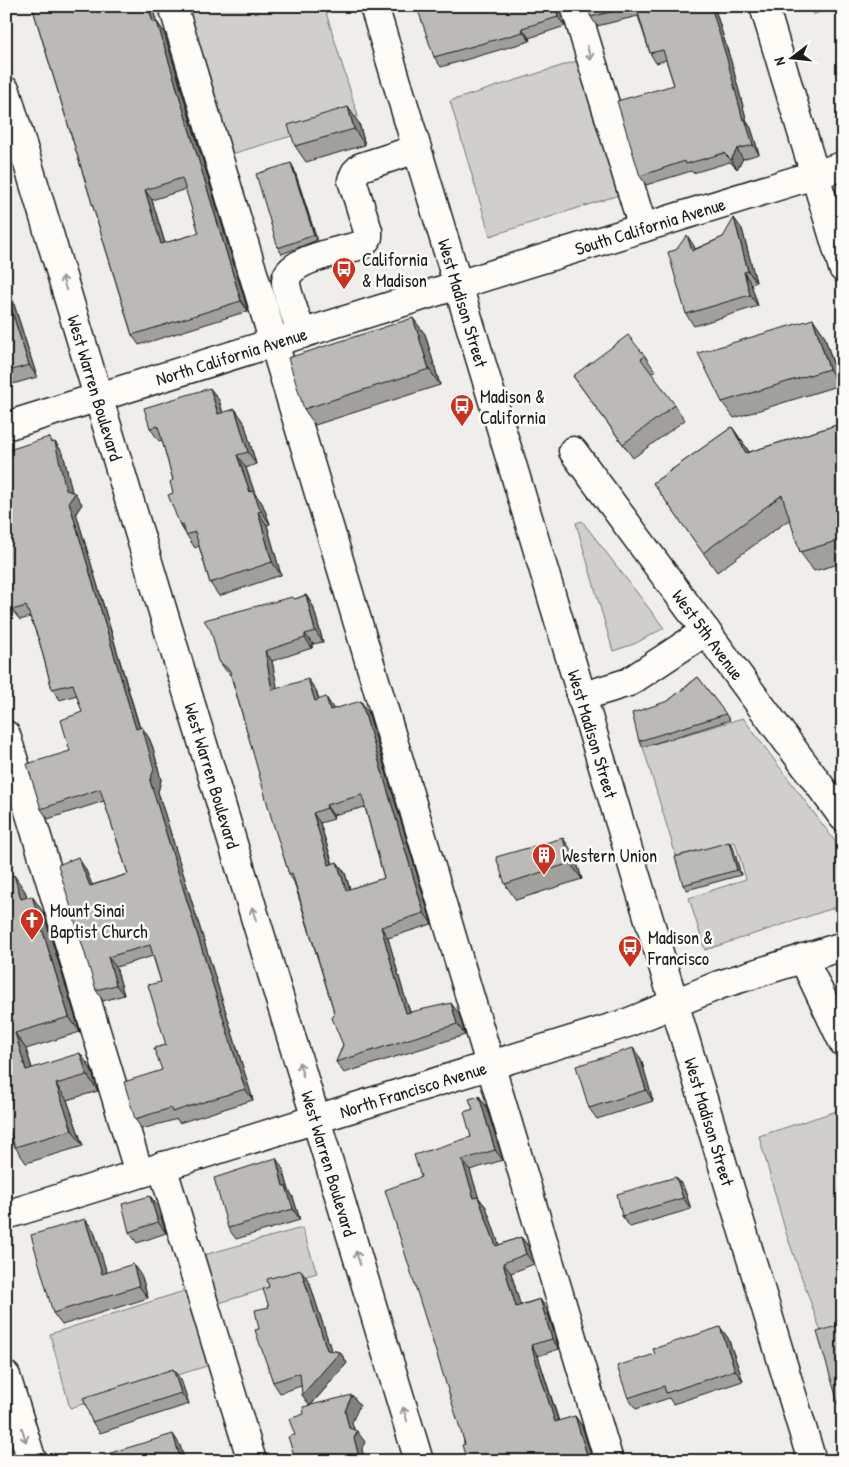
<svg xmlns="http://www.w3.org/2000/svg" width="849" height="1467" font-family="'Patrick Hand',sans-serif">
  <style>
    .green { fill: #d0cfcc; stroke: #767674 }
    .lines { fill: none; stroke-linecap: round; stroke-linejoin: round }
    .minor-casing { stroke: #1c1c1c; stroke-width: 31 }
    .major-casing { stroke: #1c1c1c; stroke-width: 31 }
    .minor { stroke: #fdfcf7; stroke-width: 28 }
    .major { stroke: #fdfcf7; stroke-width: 28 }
    .wall { fill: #a1a09d; stroke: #1c1c1c; fill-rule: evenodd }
    .shaded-wall { fill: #83827f; stroke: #1c1c1c }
    .building { fill: #bbbab6; stroke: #1c1c1c; fill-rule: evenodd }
    .oneway { stroke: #989794 }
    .labels { text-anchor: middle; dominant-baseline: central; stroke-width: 5; stroke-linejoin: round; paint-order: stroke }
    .street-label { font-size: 18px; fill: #1c1c1c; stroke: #fdfcf7 }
    .poi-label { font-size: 18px; fill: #1c1c1c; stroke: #fdfcf7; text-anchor: start }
  </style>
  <rect width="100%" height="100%" fill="#f0eeea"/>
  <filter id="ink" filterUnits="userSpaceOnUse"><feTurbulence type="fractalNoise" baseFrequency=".02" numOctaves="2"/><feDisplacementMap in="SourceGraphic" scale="10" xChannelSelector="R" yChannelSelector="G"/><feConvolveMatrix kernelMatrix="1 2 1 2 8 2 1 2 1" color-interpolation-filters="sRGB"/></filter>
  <g filter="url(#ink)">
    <g class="green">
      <polygon points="180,6 324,6 358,116 225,156"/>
      <polygon points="583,59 622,194 490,236 450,101"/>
      <polygon points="582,521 664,628 634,644 613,651 576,523"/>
      <polygon points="743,718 843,852 843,905 705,950 689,898 746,879 735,842 676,856 643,747"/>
      <polygon points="843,1109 843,1337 825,1343 786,1233 759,1136"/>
      <polygon points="302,1228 317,1273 216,1304 200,1256"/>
      <polygon points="187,1290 210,1365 70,1408 50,1334"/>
    </g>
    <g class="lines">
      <g class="minor-casing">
        <g id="minor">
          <polyline points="173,6 609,1461"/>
          <polyline points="575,6 643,228"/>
          <polyline points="764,6 843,268"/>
          <path id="s1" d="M6 91 419 1461"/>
          <path d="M302 334C298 321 286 293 286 282 285 259 345 250 362 245L368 237V231L352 180 355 173 361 167 417 149"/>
          <path id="s2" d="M6 426 458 285"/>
          <path id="s3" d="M573 451 843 817"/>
          <polyline points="581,697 629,682 706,631"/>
          <polyline points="6,735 139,1173"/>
          <polyline points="803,958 843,1042"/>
          <polyline points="162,1166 252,1461"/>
          <path id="s4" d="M6 1215 627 1023 719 985 843 946"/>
          <polyline points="6,1376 32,1461"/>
        </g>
      </g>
      <g class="major-casing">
        <g id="major">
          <path id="s5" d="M374 6 812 1461"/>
          <path id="s6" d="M458 285 843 166"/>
        </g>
      </g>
      <use href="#minor" class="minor"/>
      <use href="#major" class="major"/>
    </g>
    <g class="wall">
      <path d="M32 6H152L156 22H157L164 32 248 311 139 345 132 335ZM186 189 199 233 165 243 152 200Z"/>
      <polygon points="560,6 565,26 529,38 530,41 441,67 434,57"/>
      <polygon points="587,6 714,6 733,68 747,122 751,128 759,154 743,159 737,169 730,162 693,173 691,171 646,185 640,176 674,85 666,60 656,63 650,53 638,16 597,26 591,17"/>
      <polygon points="809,6 840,6 814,14"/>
      <polygon points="359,123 365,145 306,162 295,146"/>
      <polygon points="291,163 294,169 317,240 282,254 278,248"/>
      <polygon points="742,229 756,282 751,284 758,306 694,326 686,314 694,246 695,249"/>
      <polygon points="6,279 37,377 6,386"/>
      <polygon points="813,319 824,335 840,385 734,418 722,402"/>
      <polygon points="425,334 440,385 315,425 304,409"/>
      <polygon points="645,356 655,371 651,373 685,420 633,458 573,376"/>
      <polygon points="219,400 223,413 235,409 244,422 256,464 246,468 255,494 262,503 270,524 267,525 281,575 219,596 210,583 199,546 195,548 180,525 173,493 173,480 162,440 159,441 150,428"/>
      <polygon points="843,423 843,563 814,571 800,552 790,519 717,572 653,483 732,427 746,447 749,452"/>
      <polygon points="49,437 53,443 55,442 63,453 72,492 82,504 76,513 140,728 149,738 153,748 161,780 158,792 253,1100 179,1123 177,1119 142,1129 135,1119 162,1070 166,1045 161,982 153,956 116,967 124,995 103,1001 96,990 85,868 92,885 128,874 104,801 48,819 41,809 70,751 82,712 77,695 60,700 52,689 39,640 30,617 20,620 12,610"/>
      <path d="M306 595 313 606 323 642 313 644 312 648 272 661 277 688 316 690 319 700 333 709 368 712 432 924 388 938 403 991 410 1012 459 1014 465 1035 344 1073 336 1062 343 1045 334 1015 333 1008 294 882 289 874 231 676 227 672 219 661 295 599ZM365 807 384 878 350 889 345 873 337 862 333 864 320 823 334 819 333 815Z"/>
      <polygon points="698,677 730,720 643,747 639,741 668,701"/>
      <polygon points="729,842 733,847 741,875 687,890 683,885"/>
      <polygon points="574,854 582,879 516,900 505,884"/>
      <polygon points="6,878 25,891 27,897 43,912 80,1032 26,1049 32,1068 91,1069 98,1091 67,1100 83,1146 26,1163 15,1147 7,1125 6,1125"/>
      <polygon points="633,1048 641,1059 653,1101 597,1119 589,1108"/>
      <polygon points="479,1096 486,1106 503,1160 470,1170 478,1197 486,1207 499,1245 521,1237 529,1247 534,1264 511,1273 520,1305 540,1299 547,1310 559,1349 538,1356 559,1421 575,1416 582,1426 593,1461 467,1461 421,1177 471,1137 473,1109"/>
      <polygon points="283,1169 289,1190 293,1197 300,1220 236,1239 228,1228"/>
      <polygon points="676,1177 684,1188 691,1209 630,1227 622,1216"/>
      <polygon points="150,1196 158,1207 166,1233 137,1243 129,1232"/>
      <polygon points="85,1219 94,1231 106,1272 142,1277 148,1298 62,1325 53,1313"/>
      <polygon points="309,1281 331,1350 340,1352 347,1363 310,1406 301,1386 280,1393 273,1382 259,1329 269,1307"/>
      <polygon points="720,1327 728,1338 743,1381 673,1404 669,1398 636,1409 628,1398 655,1354"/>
      <polygon points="181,1380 189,1404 100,1433 92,1422"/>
    </g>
    <g class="shaded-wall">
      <polygon points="148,6 152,6 160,33 153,23"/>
      <polygon points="556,6 560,6 565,26 558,17"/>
      <polygon points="711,6 714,6 733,68 747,122 751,128 759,154 753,145 743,120"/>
      <polygon points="157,22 164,32 248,311 241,301"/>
      <polygon points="522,28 529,38 530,41 523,32"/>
      <polygon points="348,107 359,123 365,145 354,129"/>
      <polygon points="737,149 743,159 737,169 731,160"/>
      <polygon points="291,163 294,169 317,240 314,235"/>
      <polygon points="145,190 152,200 168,254 161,244"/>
      <polygon points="734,218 742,229 756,282 748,271"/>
      <polygon points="687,235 694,246 699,262 692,251"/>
      <polygon points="744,272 751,284 758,306 750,295"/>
      <polygon points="6,279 37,377 29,365 6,293"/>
      <polygon points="413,318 425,334 440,385 429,369"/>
      <polygon points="813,319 824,335 840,385 829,369"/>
      <polygon points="210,388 219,400 227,427 218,414"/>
      <polygon points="235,409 244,422 256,464 248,452"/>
      <polygon points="732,427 746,447 759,472 746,453"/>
      <polygon points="49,437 56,448 55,442 63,453 73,496 75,493 82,504 76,513 143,740 136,729 69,502 66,490"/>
      <polygon points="237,455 246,468 255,494 262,503 270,524 261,511 250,492"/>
      <polygon points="258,512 267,525 281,575 272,562"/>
      <polygon points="306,595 313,606 323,642 315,631"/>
      <polygon points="305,634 313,644 312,648 305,638"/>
      <polygon points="265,651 272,661 280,701 272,690"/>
      <polygon points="308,679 316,690 322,712 315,701"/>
      <polygon points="326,697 333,708 337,721 330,710"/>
      <polygon points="361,701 368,712 432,924 424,913"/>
      <polygon points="142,727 149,738 153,748 161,780 158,792 253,1100 245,1089 150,781"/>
      <polygon points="326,805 333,815 334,819 327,808"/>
      <polygon points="313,813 320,823 336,876 329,865"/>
      <polygon points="563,838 574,854 582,879 570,863"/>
      <polygon points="729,842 733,847 741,875 737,870"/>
      <polygon points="78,857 85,868 97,896 90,886"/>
      <polygon points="337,862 345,873 353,901 346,890"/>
      <polygon points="14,875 25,891 33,915 21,899"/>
      <polygon points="32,896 43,912 80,1032 69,1017"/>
      <polygon points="381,927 388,938 403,991 414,1024 406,1013 396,980"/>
      <polygon points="108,957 116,967 124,995 116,985"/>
      <polygon points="451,1003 459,1014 465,1035 457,1024"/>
      <polygon points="15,1033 26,1049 37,1085 26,1070"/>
      <polygon points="633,1048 641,1059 653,1101 646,1090"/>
      <polygon points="80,1053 91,1069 98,1091 87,1075"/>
      <polygon points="56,1084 67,1100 83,1146 72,1130"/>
      <polygon points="479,1096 486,1106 503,1160 495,1150"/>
      <polygon points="276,1158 283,1169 289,1190 293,1197 300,1220 293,1209 283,1186"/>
      <polygon points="462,1160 470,1170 482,1208 474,1198"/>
      <polygon points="676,1177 684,1188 691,1209 683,1198"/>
      <polygon points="150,1196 158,1207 166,1233 158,1222"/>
      <polygon points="478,1197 486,1207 503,1256 496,1246"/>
      <polygon points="85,1219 94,1231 111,1286 102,1274"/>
      <polygon points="521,1237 529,1247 534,1264 526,1254"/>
      <polygon points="503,1263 511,1273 524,1317 516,1307"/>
      <polygon points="133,1264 142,1277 148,1298 139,1286"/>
      <polygon points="301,1270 309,1281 334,1359 340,1352 347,1363 310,1406 302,1395 327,1350"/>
      <polygon points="540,1299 547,1310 559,1349 552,1339"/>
      <polygon points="720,1327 728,1338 743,1381 735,1370"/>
      <polygon points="531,1345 538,1356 562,1433 555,1422"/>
      <polygon points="173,1369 181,1380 189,1404 181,1393"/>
      <polygon points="352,1395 360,1405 352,1422 356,1435 357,1431 365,1442 362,1449 365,1461 360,1461 354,1438 349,1428 345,1411"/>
      <polygon points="575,1416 582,1426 593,1461 591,1461 587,1455"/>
      <polygon points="173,1434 180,1445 185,1461 181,1461"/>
    </g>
    <g class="building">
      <path d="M32 6H148L153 23 157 22 241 301 132 335ZM182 178 199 233 161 244 145 190Z"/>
      <polygon points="431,6 556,6 558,17 522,28 523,32 434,57 418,10"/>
      <polygon points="587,6 633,6 591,17"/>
      <polygon points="636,6 711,6 727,59 743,120 745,119 753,145 737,149 731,160 724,153 686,164 685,161 640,176 617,101 674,85 663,50 650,53"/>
      <polygon points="348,107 354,129 295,146 288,125"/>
      <polygon points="291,163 314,235 278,248 256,174"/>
      <polygon points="734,218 748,271 744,272 750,295 686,314 668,252 676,250 687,235 692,251 723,237"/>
      <polygon points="6,293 29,365 6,372"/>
      <polygon points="413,318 429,369 304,409 288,358"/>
      <polygon points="813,319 829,369 722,402 698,353"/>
      <polygon points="628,335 645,356 641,359 675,405 623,444 573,376"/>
      <polygon points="210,388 218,414 235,409 248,452 237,455 250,492 253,491 261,511 258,512 272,562 210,583 195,532 186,535 183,524 180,525 168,495 173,493 170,482 173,480 158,426 150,428 144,408"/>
      <polygon points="843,423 843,539 800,552 782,495 703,553 653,483 732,427 746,453"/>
      <polygon points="49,437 51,443 55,442 66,490 75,493 69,502 136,729 142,727 145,737 154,769 150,781 245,1089 172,1112 171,1108 135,1119 124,1082 162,1070 154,1048 166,1045 148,985 161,982 150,945 108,957 116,985 96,990 58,865 78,857 90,886 128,874 100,789 41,809 27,764 70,751 61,720 82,712 73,684 52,689 39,640 26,606 12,610 6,588 6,451"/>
      <path d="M306 595 315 631 305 634V638L265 651 272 690 308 679 315 701 326 697 330 710 361 701 424 913 381 927 396 980 406 1013 451 1003 457 1024 336 1062 343 1045 332 1018 334 1015 333 1008 292 873 289 874 272 820 230 671 219 661 211 631 204 620 292 597 295 599ZM362 795 384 878 346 890 337 862 329 865 313 813 327 808 326 805Z"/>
      <polygon points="698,677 726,714 639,741 632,713 668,701"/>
      <polygon points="563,838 570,863 505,884 496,857"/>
      <polygon points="729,842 737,870 683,885 675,857"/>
      <polygon points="14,875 21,899 32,896 69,1017 15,1033 26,1070 80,1053 87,1075 56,1084 72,1130 15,1147 6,1121 6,878"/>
      <polygon points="633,1048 646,1090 589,1108 576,1066"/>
      <polygon points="479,1096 495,1150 462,1160 474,1198 478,1197 496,1246 521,1237 526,1254 503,1263 516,1307 540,1299 552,1339 531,1345 555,1422 575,1416 587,1455 591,1461 467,1461 462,1445 465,1444 385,1190 421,1177 414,1155 471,1137 464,1112 473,1109 469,1099"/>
      <polygon points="276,1158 283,1186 286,1186 293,1209 228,1228 214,1178"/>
      <polygon points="676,1177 683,1198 622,1216 617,1194"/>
      <polygon points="150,1196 158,1222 129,1232 122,1204"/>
      <polygon points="85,1219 102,1274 133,1264 139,1286 53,1313 31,1235"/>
      <polygon points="301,1270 327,1350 340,1352 302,1395 300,1373 273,1382 255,1330 259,1329 255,1310 269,1307 263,1289 269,1287 267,1279"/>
      <polygon points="843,1324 843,1408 840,1409 817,1332"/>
      <polygon points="720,1327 735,1370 666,1393 664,1386 628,1398 617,1366 655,1354 653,1349"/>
      <polygon points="173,1369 181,1393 92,1422 83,1398"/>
      <polygon points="352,1395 345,1411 349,1428 357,1431 354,1438 360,1461 296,1461 288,1437 295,1435 289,1419 304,1414 303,1407"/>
      <polygon points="173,1434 181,1461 105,1461 104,1455"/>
      <polygon points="229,1454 232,1461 202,1461"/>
    </g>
    <defs><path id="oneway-shaft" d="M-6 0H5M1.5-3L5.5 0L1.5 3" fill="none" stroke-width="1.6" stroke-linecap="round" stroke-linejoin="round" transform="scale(1.25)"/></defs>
    <g class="oneway">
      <use href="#oneway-shaft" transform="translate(589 53) rotate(73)"/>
      <use href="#oneway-shaft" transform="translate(64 283) rotate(-107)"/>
      <use href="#oneway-shaft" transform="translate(254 914) rotate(-107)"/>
      <use href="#oneway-shaft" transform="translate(301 1069) rotate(-107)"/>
      <use href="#oneway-shaft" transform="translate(358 1258) rotate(-107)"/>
      <use href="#oneway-shaft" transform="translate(405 1414) rotate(-107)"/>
      <use href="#oneway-shaft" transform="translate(24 1435) rotate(73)"/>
    </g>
  </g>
  <defs>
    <g id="bus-pin" transform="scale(1.25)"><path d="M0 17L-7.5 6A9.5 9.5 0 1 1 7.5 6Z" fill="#c8321e" stroke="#fdfcf7"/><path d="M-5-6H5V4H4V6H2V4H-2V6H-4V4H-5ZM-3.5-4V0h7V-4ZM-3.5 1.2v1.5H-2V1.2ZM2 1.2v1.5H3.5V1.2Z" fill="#fff"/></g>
    <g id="building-pin" transform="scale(1.25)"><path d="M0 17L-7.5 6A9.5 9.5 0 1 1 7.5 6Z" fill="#c8321e" stroke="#fdfcf7"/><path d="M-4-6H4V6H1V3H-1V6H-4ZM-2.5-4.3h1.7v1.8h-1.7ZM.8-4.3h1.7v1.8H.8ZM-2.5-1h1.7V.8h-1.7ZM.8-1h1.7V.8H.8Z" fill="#fff"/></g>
    <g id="church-pin" transform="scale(1.25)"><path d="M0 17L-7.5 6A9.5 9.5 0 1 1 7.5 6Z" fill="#c8321e" stroke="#fdfcf7"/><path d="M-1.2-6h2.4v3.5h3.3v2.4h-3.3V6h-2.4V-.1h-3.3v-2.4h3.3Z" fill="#fff"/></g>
  </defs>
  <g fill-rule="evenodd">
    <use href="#bus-pin" x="344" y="269"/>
    <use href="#bus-pin" x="462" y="406"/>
    <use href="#building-pin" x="544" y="855"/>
    <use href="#church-pin" x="32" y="920"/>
    <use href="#bus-pin" x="630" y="947"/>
  </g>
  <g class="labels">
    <g class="street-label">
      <text stroke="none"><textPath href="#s6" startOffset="201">South California Avenue</textPath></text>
      <text stroke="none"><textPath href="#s5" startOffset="310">West Madison Street</textPath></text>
      <text stroke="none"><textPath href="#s2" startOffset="236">North California Avenue</textPath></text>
      <text stroke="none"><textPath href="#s1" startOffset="310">West Warren Boulevard</textPath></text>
      <text stroke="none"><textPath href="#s3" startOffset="228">West 5th Avenue</textPath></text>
      <text stroke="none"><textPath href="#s5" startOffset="760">West Madison Street</textPath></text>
      <text stroke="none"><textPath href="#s1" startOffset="715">West Warren Boulevard</textPath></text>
      <text stroke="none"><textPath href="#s4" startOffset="426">North Francisco Avenue</textPath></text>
      <text stroke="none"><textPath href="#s5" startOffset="1165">West Madison Street</textPath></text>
      <text stroke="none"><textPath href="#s1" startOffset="1120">West Warren Boulevard</textPath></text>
    </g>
    <g class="poi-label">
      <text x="362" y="259">California<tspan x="362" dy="21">&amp; Madison</tspan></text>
      <text x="480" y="396">Madison &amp;<tspan x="480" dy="21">California</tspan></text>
      <text x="562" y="855">Western Union</text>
      <text x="50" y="910">Mount Sinai<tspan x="50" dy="21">Baptist Church</tspan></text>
      <text x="648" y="937">Madison &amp;<tspan x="648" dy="21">Francisco</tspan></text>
    </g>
  </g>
  <rect width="849" height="1467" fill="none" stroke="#fdfcf7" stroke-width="25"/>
  <rect x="12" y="12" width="824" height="1442" fill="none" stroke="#1c1c1c" stroke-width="2" filter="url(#ink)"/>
  <g transform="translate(792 58) rotate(254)" stroke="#fdfcf7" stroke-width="4" paint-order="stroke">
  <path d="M0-4L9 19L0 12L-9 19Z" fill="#1c1c1c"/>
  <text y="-8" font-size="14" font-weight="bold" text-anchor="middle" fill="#1c1c1c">N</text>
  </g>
</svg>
